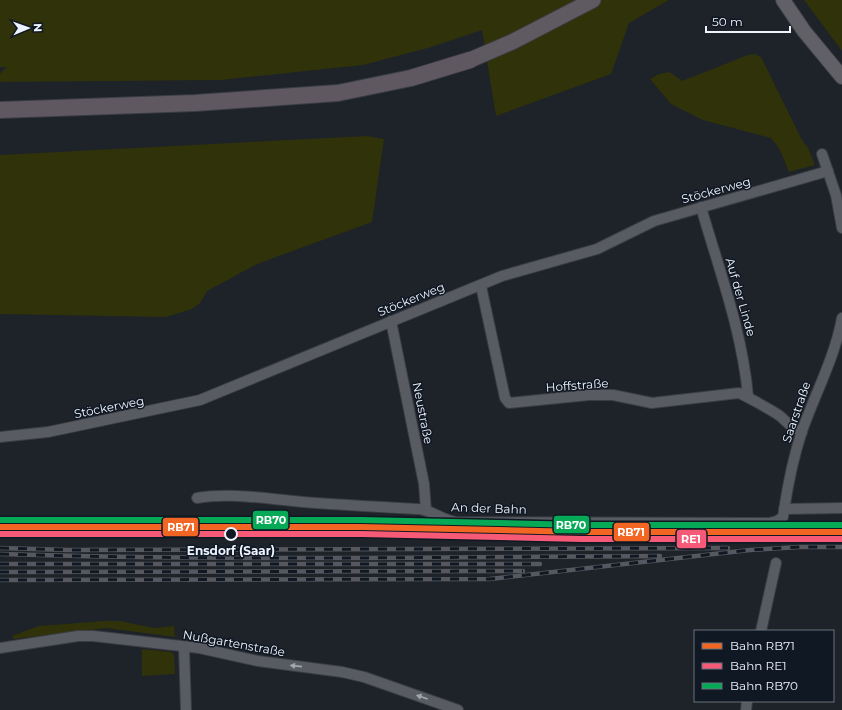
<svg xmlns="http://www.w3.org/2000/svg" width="842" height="710" font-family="Montserrat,sans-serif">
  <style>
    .green { fill: #30320a }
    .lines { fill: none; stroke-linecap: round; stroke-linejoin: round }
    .minor-casing { stroke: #3a3e44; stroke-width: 12 }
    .secondary-casing { stroke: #3a3e44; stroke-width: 16 }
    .primary-casing { stroke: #3a3e44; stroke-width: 17 }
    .trunk-casing { stroke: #3a3e44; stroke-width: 18 }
    .minor { stroke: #585b61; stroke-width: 10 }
    .secondary { stroke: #626067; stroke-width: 14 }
    .primary { stroke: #5f5961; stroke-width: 15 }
    .trunk { stroke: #605860; stroke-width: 16 }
    .rail-casing { stroke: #55585e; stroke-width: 4.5 }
    .rail { stroke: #101824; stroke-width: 3; stroke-dasharray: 9; stroke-linecap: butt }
    .rail-1-casing { stroke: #101824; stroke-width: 9 }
    .rail-2-casing { stroke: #101824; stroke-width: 9 }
    .rail-3-casing { stroke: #101824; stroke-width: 9 }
    .rail-1 { stroke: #f26522; stroke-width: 6 }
    .rail-2 { stroke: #f75a77; stroke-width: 6 }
    .rail-3 { stroke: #06aa56; stroke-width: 6 }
    .oneway { fill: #a3a8af }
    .stop-dot { fill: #101824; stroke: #eef4fd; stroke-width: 2 }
    .labels { text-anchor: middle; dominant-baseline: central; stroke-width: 3; stroke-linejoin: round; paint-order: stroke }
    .street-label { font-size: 12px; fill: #eef4fd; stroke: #101824 }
    .stop-label { font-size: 12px; font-weight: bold; fill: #eef4fd; stroke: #101824 }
    .line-badge { stroke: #101824; stroke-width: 1.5 }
    .badge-label { font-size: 11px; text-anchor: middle; font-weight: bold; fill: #fff }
  </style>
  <rect width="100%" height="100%" fill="#1e2229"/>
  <g class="green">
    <polygon points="0,0 669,0 629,23 611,74 496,116 482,30 428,48 363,65 221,80 0,82 0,74 6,67 0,67"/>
    <polygon points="804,0 842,0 842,51"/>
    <polygon points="755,54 761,57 802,140 808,148 815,165 789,172 779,148 771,138 703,120 671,104 650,79 659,74 670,72 682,81 748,55"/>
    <polygon points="367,136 384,139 372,222 257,264 207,291 200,303 192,309 166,317 0,314 0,155"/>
    <polygon points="105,621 120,621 154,628 174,626 175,637 106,628 13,639 12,636 39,626"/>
    <polygon points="142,649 171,652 174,655 175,674 142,676"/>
  </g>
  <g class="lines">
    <g class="minor-casing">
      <g id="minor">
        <polyline points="822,154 836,195 842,228"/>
        <path d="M701 207C719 270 742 330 748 396"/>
        <path d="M481 286 505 398 509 403 589 395H613L652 403 739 393C744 395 775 412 780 416 788 423 791 428 802 432"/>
        <polyline points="391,321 424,484 426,510"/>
        <polyline points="0,437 48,432 200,400 502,276 597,249 654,221 828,171"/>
        <path d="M197 498C231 492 268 499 303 502 341 505 380 507 418 509 432 510 442 520 456 522L769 523 777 521 783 517C787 489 793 458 802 431 815 394 835 357 842 318"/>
        <polyline points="784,509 842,508"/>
        <polyline points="761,631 776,563"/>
        <polyline points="184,647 186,710"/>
        <polyline points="0,648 78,636 93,636 199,648 258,661 342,672 364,677 458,710"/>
        <polyline points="746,710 747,701"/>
      </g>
    </g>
    <g class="secondary-casing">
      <polyline id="secondary" points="783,0 804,31 842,77"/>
    </g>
    <g class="primary-casing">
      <polyline id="primary" points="470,60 512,42 593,0"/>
    </g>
    <g class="trunk-casing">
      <polyline id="trunk" points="0,110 195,103 338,93 411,78 470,60"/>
    </g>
    <use href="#minor" class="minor"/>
    <use href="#secondary" class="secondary"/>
    <use href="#primary" class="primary"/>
    <use href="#trunk" class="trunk"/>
    <g class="rail-casing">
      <g id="rail">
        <polyline points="0,548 68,550 728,548"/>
        <path d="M0 554C220 561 440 557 660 556"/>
        <polyline points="0,564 540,564"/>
        <polyline points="0,572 523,571"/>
        <polyline points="0,580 490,579 750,550 800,547 842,547"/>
      </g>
    </g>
    <use href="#rail" class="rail"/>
    <g class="rail-1-casing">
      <polyline id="rail-1" points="0,527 361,527 582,532 842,532"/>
    </g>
    <g class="rail-2-casing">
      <polyline id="rail-2" points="0,534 361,534 582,539 842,539"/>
    </g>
    <g class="rail-3-casing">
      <polyline id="rail-3" points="0,520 361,520 582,525 842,525"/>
    </g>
    <use href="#rail-1" class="rail-1"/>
    <use href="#rail-2" class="rail-2"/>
    <use href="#rail-3" class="rail-3"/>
  </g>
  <defs><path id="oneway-solid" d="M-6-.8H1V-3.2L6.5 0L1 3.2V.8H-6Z"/></defs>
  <g class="oneway">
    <use href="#oneway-solid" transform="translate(296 666) rotate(-174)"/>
    <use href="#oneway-solid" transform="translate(422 697) rotate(-161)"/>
  </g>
  <circle class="stop-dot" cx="231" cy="534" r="6"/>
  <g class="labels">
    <g class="street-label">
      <text transform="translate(716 190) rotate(-15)">Stöckerweg</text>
      <text transform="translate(741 297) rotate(74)">Auf der Linde</text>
      <text transform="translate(411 299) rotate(-22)">Stöckerweg</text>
      <text transform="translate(577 385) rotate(-4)">Hoffstraße</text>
      <text transform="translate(109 407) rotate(-11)">Stöckerweg</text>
      <text transform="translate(796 412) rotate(-71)">Saarstraße</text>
      <text transform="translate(423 413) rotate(79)">Neustraße</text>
      <text transform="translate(489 508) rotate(2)">An der Bahn</text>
      <text transform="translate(234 643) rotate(10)">Nußgartenstraße</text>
    </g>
    <g class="stop-label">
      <text x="231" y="550">Ensdorf (Saar)</text>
    </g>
  </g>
  <g class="line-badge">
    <rect x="252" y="510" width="37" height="20" rx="4" fill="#06aa56"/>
    <rect x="553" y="515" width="37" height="19" rx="4" fill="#06aa56"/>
    <rect x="162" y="517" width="37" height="20" rx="4" fill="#f26522"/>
    <rect x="613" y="522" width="37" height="20" rx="4" fill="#f26522"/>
    <rect x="676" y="529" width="31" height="20" rx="4" fill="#f75a77"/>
  </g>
  <g class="badge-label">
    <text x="271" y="524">RB70</text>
    <text x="571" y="529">RB70</text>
    <text x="181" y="531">RB71</text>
    <text x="631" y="536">RB71</text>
    <text x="691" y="543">RE1</text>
  </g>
  <rect x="694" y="630" width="140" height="72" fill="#101824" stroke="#69707b"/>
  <rect x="702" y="643" width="20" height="6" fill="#f26522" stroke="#69707b"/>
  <text x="730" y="650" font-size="12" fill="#eef4fd">Bahn RB71</text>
  <rect x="702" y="663" width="20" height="6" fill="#f75a77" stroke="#69707b"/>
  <text x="730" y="670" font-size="12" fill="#eef4fd">Bahn RE1</text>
  <rect x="702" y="683" width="20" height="6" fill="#06aa56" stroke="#69707b"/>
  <text x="730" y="690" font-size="12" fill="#eef4fd">Bahn RB70</text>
  <g transform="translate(28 28) rotate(88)" stroke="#101824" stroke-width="3" paint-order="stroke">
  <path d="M0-3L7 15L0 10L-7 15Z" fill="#eef4fd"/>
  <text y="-6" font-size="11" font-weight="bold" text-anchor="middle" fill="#eef4fd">N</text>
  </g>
  <path d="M706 26v6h84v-6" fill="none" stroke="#eef4fd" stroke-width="2"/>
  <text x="712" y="26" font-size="12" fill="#eef4fd" stroke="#101824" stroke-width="3" paint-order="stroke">50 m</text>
</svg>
